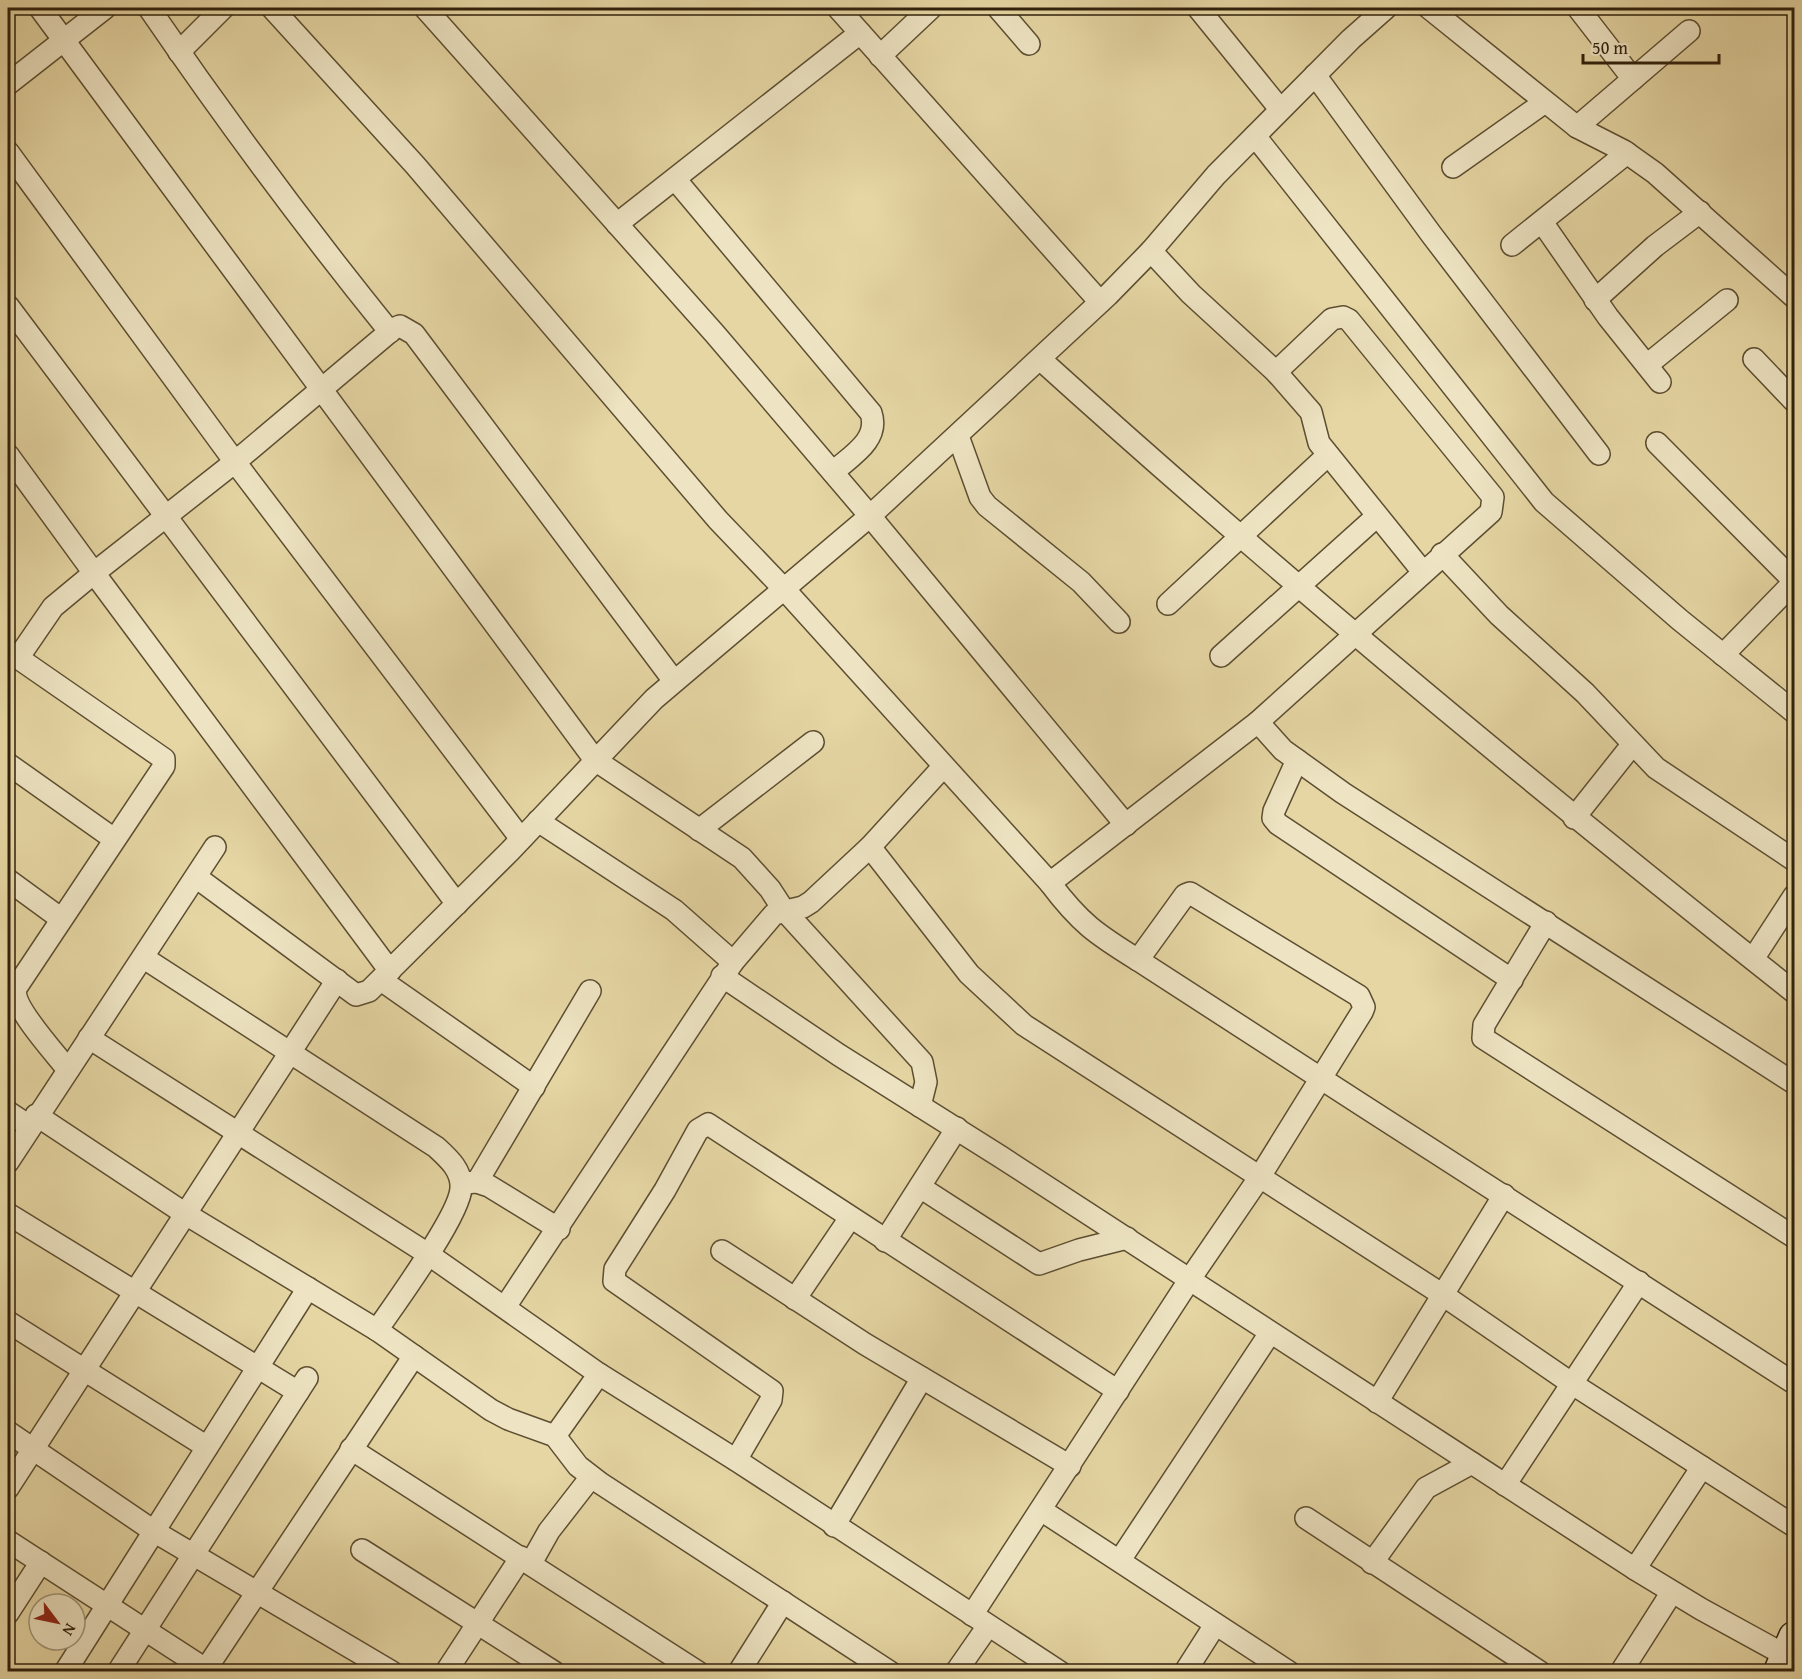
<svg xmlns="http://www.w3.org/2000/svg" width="1802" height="1679" font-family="'Gentium Book Plus',serif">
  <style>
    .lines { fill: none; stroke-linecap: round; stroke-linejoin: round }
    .street-casing { stroke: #5d4e32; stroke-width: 24 }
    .secondary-casing { stroke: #30200c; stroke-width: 33 }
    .street { stroke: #eee4c3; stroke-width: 21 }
    .secondary { stroke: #eee4c3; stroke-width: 30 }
  </style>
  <rect width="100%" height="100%" fill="#e5d6a3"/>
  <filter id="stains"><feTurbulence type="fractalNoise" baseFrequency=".00333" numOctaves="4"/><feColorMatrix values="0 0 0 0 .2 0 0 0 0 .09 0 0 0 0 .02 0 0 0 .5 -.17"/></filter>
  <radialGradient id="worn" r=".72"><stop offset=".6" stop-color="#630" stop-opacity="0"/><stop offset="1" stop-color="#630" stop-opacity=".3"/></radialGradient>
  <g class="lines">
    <g class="street-casing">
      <g id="street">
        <polyline points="40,8 595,760 742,858 770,889 783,909 922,1062 926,1082 920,1106"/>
        <path d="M149 8C225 119 305 227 390 332"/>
        <path d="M272 8 415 165 718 520 785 590 1050 883C1080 923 1096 934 1138 960"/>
        <polyline points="425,8 715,334 870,516 1126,825"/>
        <polyline points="838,8 1100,302"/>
        <polyline points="998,8 1029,44"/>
        <polyline points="1198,8 1280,109"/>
        <polyline points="1429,8 1577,127 1624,151 1655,173 1794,297"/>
        <polyline points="1578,8 1633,79"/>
        <polyline points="179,52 223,8"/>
        <polyline points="880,56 931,8"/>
        <polyline points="1315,75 1431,234 1599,454"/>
        <polyline points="8,84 105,8"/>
        <polyline points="1577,127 1689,31"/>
        <polyline points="1255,136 1544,502 1680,620 1794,712"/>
        <polyline points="8,152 235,462 521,839"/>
        <polyline points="1453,167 1545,102"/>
        <path d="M675 179 871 413C880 440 851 456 833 472"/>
        <polyline points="1542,222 1608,317 1660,382"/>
        <polyline points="617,224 860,33"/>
        <polyline points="1512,245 1627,153"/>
        <polyline points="1151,251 1191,294 1276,372 1311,412 1319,443 1423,572"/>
        <polyline points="1595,300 1655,246 1700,212"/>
        <polyline points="8,306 457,904"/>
        <path d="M1040 359C1284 580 1536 788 1794 992"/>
        <polyline points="1754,359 1794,401"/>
        <polyline points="1647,365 1727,300"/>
        <polyline points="958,436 980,497 987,506 1081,582 1119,622"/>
        <polyline points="1657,443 1794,581"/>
        <polyline points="8,455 94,573 53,607 18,658"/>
        <polyline points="1442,554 1499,615 1585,693 1656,768 1794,860"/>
        <polyline points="1168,604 1328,455"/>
        <path d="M8 651 164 759V766L16 988C11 1006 56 1054 68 1070"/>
        <polyline points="1723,655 1794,582"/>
        <polyline points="1221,656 1377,516"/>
        <polyline points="1258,722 1283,750 1343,793 1794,1083"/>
        <polyline points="1297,760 1274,811 1273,818 1278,824 1512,980"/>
        <polyline points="8,764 114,839"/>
        <polyline points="1574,818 1632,745"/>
        <polyline points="538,821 674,910 733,962"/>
        <polyline points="699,830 813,742"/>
        <polyline points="870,847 969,974 1024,1025 1443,1295 1571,1383 1794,1526"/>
        <polyline points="196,877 356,995 369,991 510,851 654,699 870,516 1108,295 1151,251 1216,175 1351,39 1386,8"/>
        <polyline points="8,880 60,918"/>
        <polyline points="1050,883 1258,722 1491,512 1493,497 1349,320 1343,317 1332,319 1276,372"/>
        <polyline points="1546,922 1484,1025 1483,1038 1794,1237"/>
        <path d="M144 958 436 1147C448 1158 462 1170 461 1188 460 1215 395 1304 377 1330"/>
        <polyline points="1753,959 1794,896"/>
        <polyline points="390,971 94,573 235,462 393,329 400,326 414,334 674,681"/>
        <polyline points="722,976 839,1055 1001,1157 1635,1569 1701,1609 1794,1660"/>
        <polyline points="381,980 534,1087"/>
        <polyline points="89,1038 428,1254 599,1374 736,1460 1060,1672"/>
        <polyline points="8,1112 29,1126"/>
        <polyline points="36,1115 184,1213 377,1330 491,1410 508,1419 555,1436 578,1466 600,1483 890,1672"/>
        <polyline points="8,1162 215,847"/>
        <polyline points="477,1182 590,991"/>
        <polyline points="464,1183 477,1182 489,1186 559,1229"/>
        <polyline points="920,1187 1039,1264 1079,1250 1127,1238"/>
        <polyline points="8,1214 298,1392"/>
        <polyline points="885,1241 957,1128"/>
        <polyline points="722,1251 865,1344 1070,1466"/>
        <polyline points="795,1299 850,1218"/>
        <polyline points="505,1307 733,962 774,914 803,907 811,902 870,847 943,767"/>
        <polyline points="8,1322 207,1447"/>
        <polyline points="1377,1402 1504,1195"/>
        <polyline points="8,1432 155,1532 392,1672"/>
        <polyline points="555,1436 599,1374"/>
        <polyline points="351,1449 698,1672"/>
        <polyline points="736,1460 771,1400 772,1391 614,1281 615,1269 665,1190 698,1130 708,1124 1118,1391"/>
        <polyline points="1505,1485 1639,1282"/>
        <polyline points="8,1488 337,980"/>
        <polyline points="1041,1510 1289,1672"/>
        <polyline points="1306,1518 1540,1672"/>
        <polyline points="834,1526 922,1378"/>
        <polyline points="8,1541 210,1672"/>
        <polyline points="362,1550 554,1672"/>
        <polyline points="1120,1560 1270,1333"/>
        <polyline points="531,1563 549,1531 591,1477"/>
        <polyline points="1372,1563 1426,1488 1472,1463"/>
        <polyline points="1635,1569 1702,1467"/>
        <polyline points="8,1613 41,1562"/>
        <path d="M972 1615 1190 1279 1259 1178 1362 1012 1364 1007 1359 996 1190 893 1185 895 1138 960C1356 1102 1576 1242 1794 1383"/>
        <polyline points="65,1672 308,1288"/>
        <polyline points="118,1672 307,1378"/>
        <polyline points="204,1672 414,1356"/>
        <polyline points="446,1672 521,1557"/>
        <polyline points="739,1672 783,1602"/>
        <polyline points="956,1672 988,1626"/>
        <polyline points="1185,1672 1215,1625"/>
        <polyline points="1621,1672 1672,1592"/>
      </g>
    </g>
    <g class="secondary-casing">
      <polyline id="secondary" points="1779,1672 1794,1637"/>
    </g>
    <use href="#street" class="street"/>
    <use href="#secondary" class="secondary"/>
  </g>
  <rect width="1802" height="1679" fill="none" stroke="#e5d6a3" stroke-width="30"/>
  <rect x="9" y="9" width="1784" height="1661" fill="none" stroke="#30200c" stroke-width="3"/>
  <rect x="15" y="15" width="1772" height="1649" fill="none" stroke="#30200c" stroke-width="1.5"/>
  <g transform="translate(57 1622) rotate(122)"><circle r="28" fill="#eee4c3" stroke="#a2967a" stroke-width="1.5"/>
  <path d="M0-4.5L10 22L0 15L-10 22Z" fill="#8f2418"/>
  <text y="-9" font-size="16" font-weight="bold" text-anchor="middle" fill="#30200c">N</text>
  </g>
  <path d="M1583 54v9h136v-9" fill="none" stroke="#30200c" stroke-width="3"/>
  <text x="1592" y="54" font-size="18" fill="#30200c" stroke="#eee4c3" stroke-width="4.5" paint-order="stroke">50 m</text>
  <rect width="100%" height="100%" filter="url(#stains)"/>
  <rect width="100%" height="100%" fill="url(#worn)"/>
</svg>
